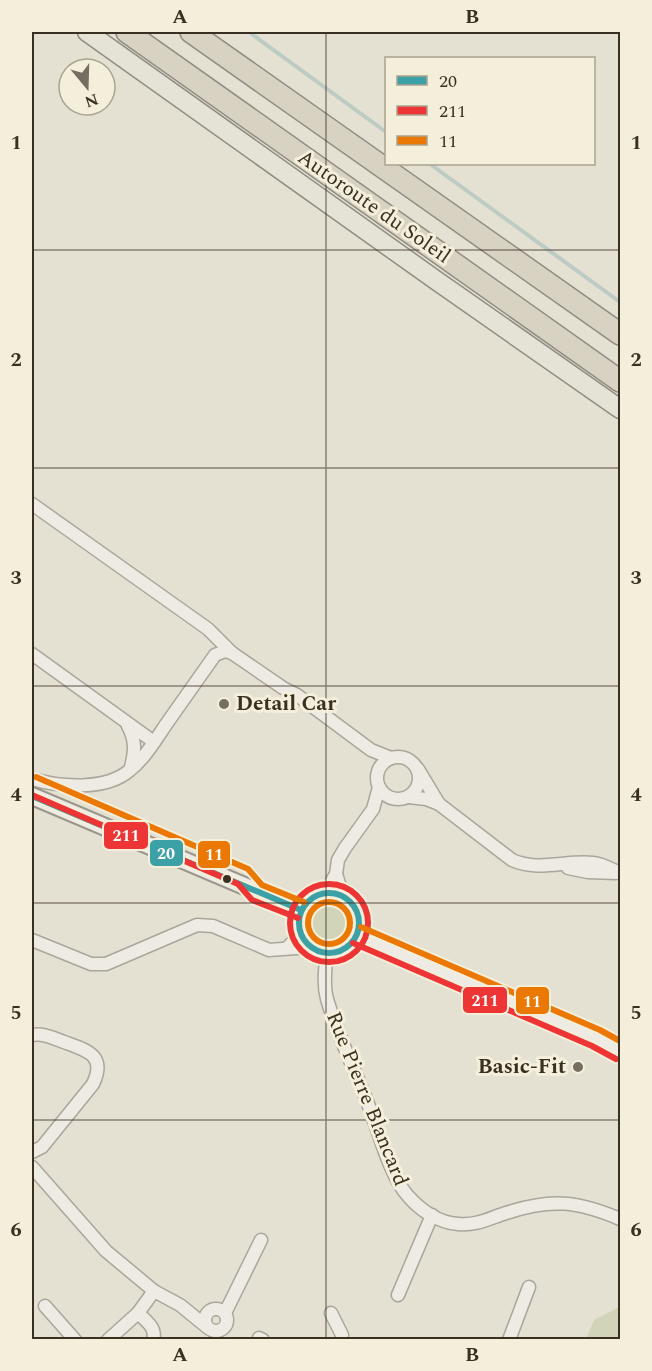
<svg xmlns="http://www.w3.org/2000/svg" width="652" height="1371" font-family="Spectral,serif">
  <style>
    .green { fill: #d1d4b6 }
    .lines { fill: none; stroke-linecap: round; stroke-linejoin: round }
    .stream { stroke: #bccbc3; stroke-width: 4 }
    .street-casing { stroke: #aaa69b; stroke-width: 15 }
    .secondary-casing { stroke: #9a968b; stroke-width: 20 }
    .primary-casing { stroke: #908c82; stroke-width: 21 }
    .highway-casing { stroke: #908c82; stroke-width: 24 }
    .street { stroke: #edebe3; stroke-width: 12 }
    .secondary { stroke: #edebe3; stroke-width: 16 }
    .primary { stroke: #e5e2d6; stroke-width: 18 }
    .highway { stroke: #d8d2c3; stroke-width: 21 }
    .bus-1-casing { stroke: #f4efda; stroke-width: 10 }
    .bus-2-casing { stroke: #f4efda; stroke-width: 10 }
    .bus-3-casing { stroke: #f4efda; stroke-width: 10 }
    .bus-1 { stroke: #3ca0a7; stroke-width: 6 }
    .bus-2 { stroke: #ee3536; stroke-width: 6 }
    .bus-3 { stroke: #eb7803; stroke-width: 6 }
    .grid { fill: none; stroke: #3a3022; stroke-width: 1.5; stroke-opacity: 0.55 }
    .poi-dot { fill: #766e60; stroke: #f4efda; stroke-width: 2 }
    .bus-dot { fill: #3a3022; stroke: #f4efda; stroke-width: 2 }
    .labels { text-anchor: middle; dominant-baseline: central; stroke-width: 6; stroke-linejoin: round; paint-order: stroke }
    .street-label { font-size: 21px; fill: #3a3022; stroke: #f4efda }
    .poi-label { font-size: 21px; font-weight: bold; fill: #3a3022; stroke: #f4efda; text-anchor: start }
    .line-badge { stroke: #f4efda; stroke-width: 2 }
    .badge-label { font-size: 16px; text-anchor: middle; font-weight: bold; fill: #fff }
    .neatline { fill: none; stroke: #3a3022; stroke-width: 2 }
    .grid-label { font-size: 20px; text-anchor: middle; font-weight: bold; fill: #3a3022 }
  </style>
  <rect width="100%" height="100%" fill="#e4e1d3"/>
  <g class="green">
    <circle cx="329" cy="924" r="19"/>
    <polygon points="620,1307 620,1339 586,1339 594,1320"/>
  </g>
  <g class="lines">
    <g class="stream">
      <polyline points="249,32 386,132"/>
      <polyline points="430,164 620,302"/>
    </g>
    <g class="street-casing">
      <g id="street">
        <polyline points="32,504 208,629 232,653 283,688 297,695 371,750 391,758"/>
        <polyline points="32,654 154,742"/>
        <path d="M128 726C136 741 135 751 131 767"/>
        <circle cx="398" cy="778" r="21"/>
        <polyline points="418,769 439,804"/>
        <path d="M32 779C60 787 106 791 130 770 145 758 156 739 167 723 183 700 199 678 215 655L225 651 232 653"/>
        <path d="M409 797 426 799 439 804 512 860C539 872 565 860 593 863 603 864 611 869 620 873"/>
        <polyline points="568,868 588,872 616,873"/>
        <polyline points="336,874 343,896"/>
        <polyline points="325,893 336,874 338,860 345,848 373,809 379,787"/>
        <polyline points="32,940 91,964 106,964 197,925 213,926 269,950 310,947"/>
        <polyline points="288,947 300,934"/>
        <path d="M327 954C325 968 323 984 327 999 338 1037 356 1072 370 1109 379 1133 391 1178 408 1196 420 1210 439 1223 458 1224 476 1226 490 1218 506 1213 551 1198 578 1201 620 1219"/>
        <path d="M32 1035C43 1033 53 1038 64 1042 86 1050 107 1055 93 1084L42 1147 32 1152"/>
        <polyline points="32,1167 106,1251 154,1291 180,1305 207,1327"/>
        <polyline points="398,1295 432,1215"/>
        <polyline points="45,1306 75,1340"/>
        <circle cx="216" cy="1320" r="11"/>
        <polyline points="138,1313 154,1291"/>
        <polyline points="225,1313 261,1240"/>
        <polyline points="331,1313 342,1335"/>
        <polyline points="259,1338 263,1340"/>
        <path d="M108 1340 138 1313C146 1321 157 1328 153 1340"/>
        <polyline points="509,1340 529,1287"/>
      </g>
    </g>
    <g class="secondary-casing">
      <g id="secondary">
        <polyline points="32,796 301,910"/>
        <circle cx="329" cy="923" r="30"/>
        <polyline points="357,935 620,1047"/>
      </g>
    </g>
    <g class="primary-casing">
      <polyline id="primary" points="87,32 437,281 620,409"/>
    </g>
    <g class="highway-casing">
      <g id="highway">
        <polyline points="127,32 620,381"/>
        <polyline points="191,32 620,334"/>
      </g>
    </g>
    <use href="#street" class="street"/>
    <use href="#secondary" class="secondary"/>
    <use href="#primary" class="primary"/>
    <use href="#highway" class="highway"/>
    <g class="bus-1-casing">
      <g id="bus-1">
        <polyline points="32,796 301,910"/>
        <circle cx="329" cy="923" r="30"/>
      </g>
    </g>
    <g class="bus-2-casing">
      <g id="bus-2">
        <polyline points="32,795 238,884 252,900 298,918"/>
        <circle cx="329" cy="923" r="39"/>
        <polyline points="353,943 592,1046 616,1059"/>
      </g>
    </g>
    <g class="bus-3-casing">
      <g id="bus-3">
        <polyline points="36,777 248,869 262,885 304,902"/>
        <circle cx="329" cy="923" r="21"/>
        <polyline points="361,927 600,1030 620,1041"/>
      </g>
    </g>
    <use href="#bus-1" class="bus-1"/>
    <use href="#bus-2" class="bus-2"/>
    <use href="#bus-3" class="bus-3"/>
  </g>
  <path class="grid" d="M326 32V1340M32 250H620M32 468H620M32 686H620M32 903H620M32 1120H620"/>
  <g class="poi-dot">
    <circle cx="224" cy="704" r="6"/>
    <circle cx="578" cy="1067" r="6"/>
  </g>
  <circle class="bus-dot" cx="227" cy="879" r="5"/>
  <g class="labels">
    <g class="street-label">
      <text transform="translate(374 207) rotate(35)">Autoroute du Soleil</text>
      <text transform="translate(367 1099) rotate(68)">Rue Pierre Blancard</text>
    </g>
    <g class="poi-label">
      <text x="236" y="704">Detail Car</text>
      <text x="566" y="1067" text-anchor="end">Basic-Fit</text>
    </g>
  </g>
  <g class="line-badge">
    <rect x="103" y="821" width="46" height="29" rx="6" fill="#ee3536"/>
    <rect x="149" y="839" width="35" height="28" rx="6" fill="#3ca0a7"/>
    <rect x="197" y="840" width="34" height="29" rx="6" fill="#eb7803"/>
    <rect x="462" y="986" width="46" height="28" rx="6" fill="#ee3536"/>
    <rect x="515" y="986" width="35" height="29" rx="6" fill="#eb7803"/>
  </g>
  <g class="badge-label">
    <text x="126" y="841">211</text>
    <text x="166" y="859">20</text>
    <text x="214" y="860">11</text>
    <text x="485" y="1006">211</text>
    <text x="532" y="1007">11</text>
  </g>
  <rect width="652" height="1371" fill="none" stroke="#f4efda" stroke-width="66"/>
  <rect x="385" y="57" width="210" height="108" fill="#f4efda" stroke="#aaa390" stroke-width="1.5"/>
  <rect x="397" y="76" width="30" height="9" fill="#3ca0a7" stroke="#aaa390" stroke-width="1.5"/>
  <text x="439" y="87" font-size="18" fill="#3a3022">20</text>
  <rect x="397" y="106" width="30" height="9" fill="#ee3536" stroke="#aaa390" stroke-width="1.5"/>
  <text x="439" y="117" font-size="18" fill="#3a3022">211</text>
  <rect x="397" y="136" width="30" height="9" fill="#eb7803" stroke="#aaa390" stroke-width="1.5"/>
  <text x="439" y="147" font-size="18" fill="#3a3022">11</text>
  <g transform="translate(87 87) rotate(161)"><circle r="28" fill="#f4efda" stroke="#aaa390" stroke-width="1.5"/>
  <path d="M0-4.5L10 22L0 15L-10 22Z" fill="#766e60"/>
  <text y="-9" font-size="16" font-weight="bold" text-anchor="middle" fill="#3a3022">N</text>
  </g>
  <rect x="33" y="33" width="586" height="1305" class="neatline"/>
  <g class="grid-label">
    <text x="180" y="23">A</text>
    <text x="472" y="23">B</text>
    <text x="16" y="149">1</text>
    <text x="636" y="149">1</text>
    <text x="16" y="366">2</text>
    <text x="636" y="366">2</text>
    <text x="16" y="584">3</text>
    <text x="636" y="584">3</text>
    <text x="16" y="801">4</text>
    <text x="636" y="801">4</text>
    <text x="16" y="1019">5</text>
    <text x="636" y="1019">5</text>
    <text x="16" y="1236">6</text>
    <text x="636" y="1236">6</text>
    <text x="180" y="1361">A</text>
    <text x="472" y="1361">B</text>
  </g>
</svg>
